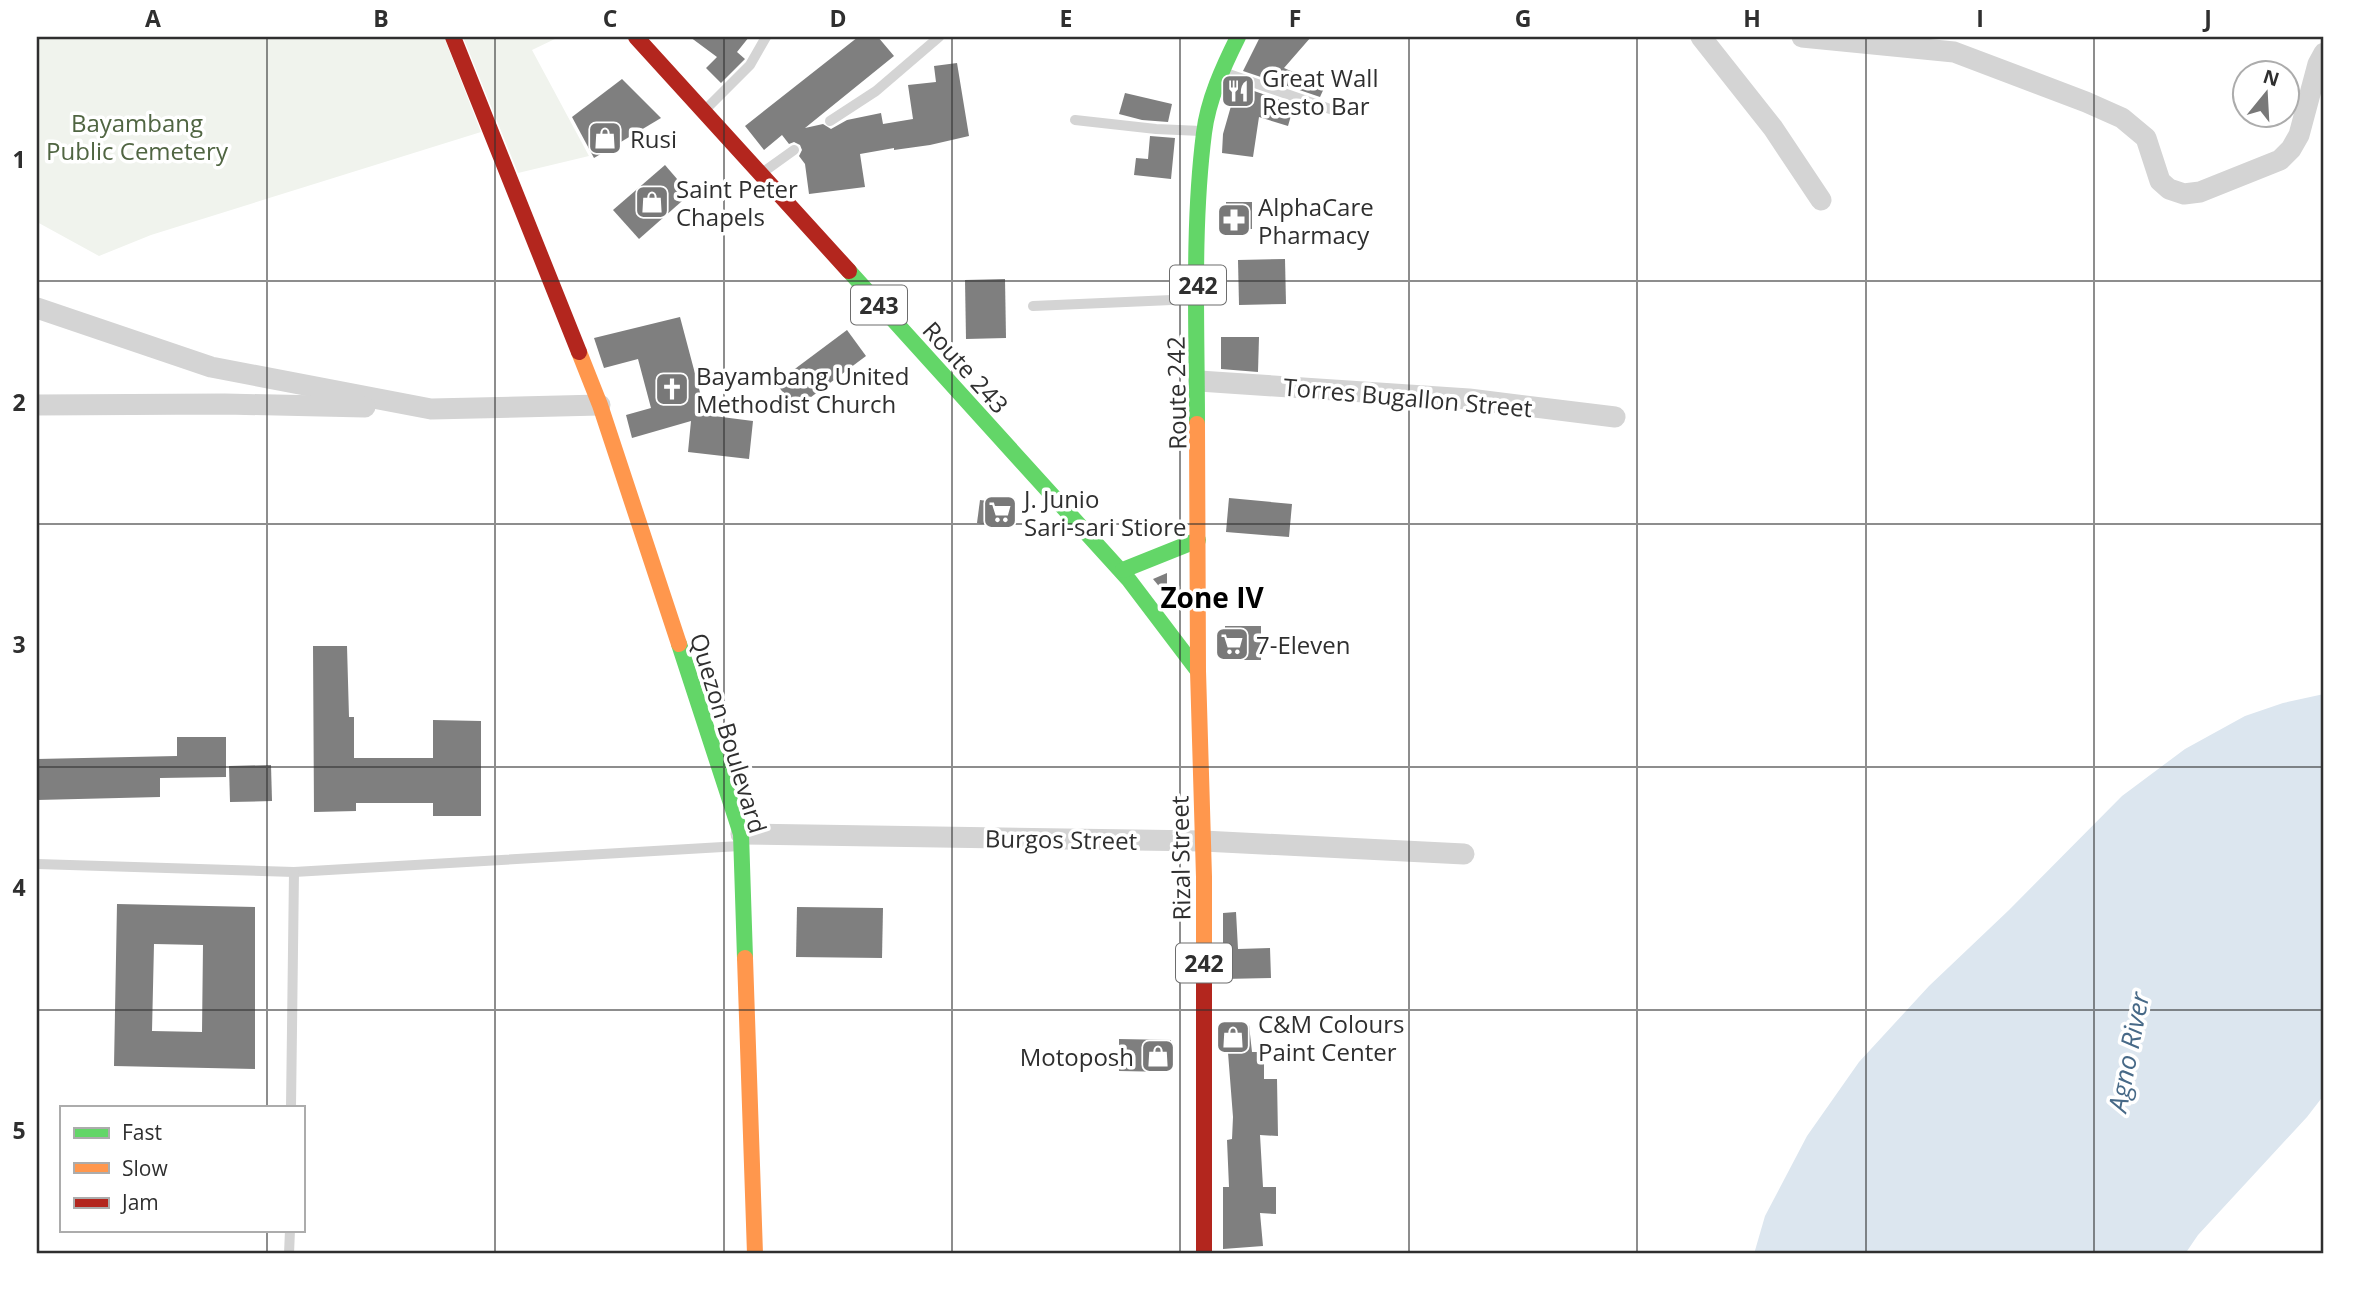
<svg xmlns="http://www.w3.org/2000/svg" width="2361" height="1291" font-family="'Open Sans',sans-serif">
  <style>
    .green { fill: #f0f3ed }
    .water { fill: #dce6ef }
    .building { fill: #7f7f7f; fill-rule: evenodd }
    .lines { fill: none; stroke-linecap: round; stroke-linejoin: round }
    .lane { stroke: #d4d4d4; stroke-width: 10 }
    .street { stroke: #d4d4d4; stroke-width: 21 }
    .fast { stroke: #63d668; stroke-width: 16 }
    .slow { stroke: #ff974d; stroke-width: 16 }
    .jam { stroke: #b3261e; stroke-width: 16 }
    .grid { fill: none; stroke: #2f2f2f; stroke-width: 2; stroke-opacity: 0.55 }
    .labels { text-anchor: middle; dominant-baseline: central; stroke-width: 7; stroke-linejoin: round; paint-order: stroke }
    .shield { fill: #fff; stroke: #6d6d6d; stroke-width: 2 }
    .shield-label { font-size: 23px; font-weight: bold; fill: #2f2f2f }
    .poi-label { font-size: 24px; fill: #2f2f2f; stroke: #fff; text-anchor: start }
    .park-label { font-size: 24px; fill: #506542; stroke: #fff }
    .street-label { font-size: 24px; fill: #2f2f2f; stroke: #fff }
    .water-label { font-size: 26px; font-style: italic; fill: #476987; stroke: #fff }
    .quarter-label { font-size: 28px; font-weight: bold; fill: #000; stroke: #fff }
    .neatline { fill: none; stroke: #2f2f2f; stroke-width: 2.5 }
    .grid-label { font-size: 23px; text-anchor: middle; font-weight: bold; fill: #2f2f2f }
  </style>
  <rect width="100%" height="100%" fill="#fff"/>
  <g class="green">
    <polygon points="37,37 444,37 481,132 151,235 99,256 37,222"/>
    <polygon points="463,37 559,37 532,50 589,156 518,173"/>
  </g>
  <polygon class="water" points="2324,694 2324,1095 2307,1117 2198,1235 2185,1254 1754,1254 1765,1216 1807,1136 1859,1062 1929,986 2009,910 2122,796 2185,749 2245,716 2283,703"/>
  <g class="building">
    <polygon points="690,37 749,37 737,52 745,59 721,83 706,68 717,57"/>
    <polygon points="858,37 878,37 894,56 805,128 823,124 831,129 847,120 881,113 883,124 913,119 908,85 936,82 934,66 957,63 969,136 930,145 894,150 894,148 860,154 865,187 809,194 805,164 799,156 802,150 800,145 794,142 789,144 782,135 764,150 745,126"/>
    <polygon points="1260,37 1311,37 1284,68 1325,86 1320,97 1243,71"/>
    <polygon points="622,79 661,118 594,158 572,117"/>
    <polygon points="1237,85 1294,105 1288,126 1259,117 1253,157 1222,153 1223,134"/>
    <polygon points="1125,93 1172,104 1168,122 1142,120 1119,114"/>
    <polygon points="1150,136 1175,138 1171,179 1134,175 1136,158 1148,159"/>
    <polygon points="665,165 690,194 639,239 613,210"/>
    <polygon points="1226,202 1252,202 1252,229 1226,228"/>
    <polygon points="1285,259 1286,304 1239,305 1238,260"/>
    <polygon points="1005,279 1006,338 966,339 965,280"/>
    <polygon points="680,317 706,415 753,421 749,459 688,452 691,421 632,438 626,415 651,408 638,359 604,368 594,338"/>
    <polygon points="847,330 866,356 795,409 776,383"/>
    <polygon points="1221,337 1259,337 1258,372 1221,369"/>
    <polygon points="1229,498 1292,504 1289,537 1226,532"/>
    <polygon points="980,500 1010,504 1007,526 977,523"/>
    <polygon points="1167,573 1167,596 1153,579"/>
    <rect x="1225" y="626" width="36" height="34"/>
    <polygon points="313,646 347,646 349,717 354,717 354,758 433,758 433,720 481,721 481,816 433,816 433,803 356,803 356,811 314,812"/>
    <polygon points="177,737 226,737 226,777 160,778 160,797 37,800 37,759 177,756"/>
    <polygon points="271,765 272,801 230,802 229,766"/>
    <path d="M117 904 255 907V1069L114 1066ZM154 944 203 945 202 1032 152 1031Z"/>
    <polygon points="797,907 883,908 882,958 796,957"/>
    <polygon points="1236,912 1238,949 1270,948 1271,978 1223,979 1223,913"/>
    <polygon points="1249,1025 1252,1052 1264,1052 1264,1079 1277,1079 1278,1136 1260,1135 1263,1187 1276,1187 1276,1214 1260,1213 1263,1246 1223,1249 1223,1187 1229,1187 1227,1140 1232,1139 1233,1117 1226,1027"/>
    <polygon points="1119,1039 1171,1040 1170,1072 1119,1071"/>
  </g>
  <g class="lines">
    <g class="lane">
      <polyline points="1223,72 1333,110"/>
      <polyline points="705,110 750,65 766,37"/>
      <polyline points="1075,120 1156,129 1201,131"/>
      <polyline points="830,121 876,91 939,37"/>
      <polyline points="762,173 794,150"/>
      <polyline points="1033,306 1195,299"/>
      <polyline points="37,864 294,872 740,846"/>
      <polyline points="291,1107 294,872"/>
      <polyline points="289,1254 290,1230"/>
    </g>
    <g class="street">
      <polyline points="1701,37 1773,128 1821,200"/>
      <polyline points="1802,37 1954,52 2086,102 2122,118 2146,138 2160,181 2169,189 2184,194 2200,192 2280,160 2291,149 2299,135 2318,64 2324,53"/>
      <polyline points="37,308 211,367 431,409 600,405"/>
      <polyline points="1199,381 1469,399 1615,417"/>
      <polyline points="37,405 225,404 365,407"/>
      <polyline points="741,834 1203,841 1464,854"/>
    </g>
    <g class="fast">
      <polyline points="849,271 1129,580 1198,671"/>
      <path d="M1197 424C1197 328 1192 228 1204 133 1208 100 1223 67 1238 37"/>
      <polyline points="1123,570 1198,540"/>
      <polyline points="679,644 741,834 745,958"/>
    </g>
    <g class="slow">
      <polyline points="579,352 600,405 679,644"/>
      <polyline points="1197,424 1198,671 1204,877 1204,973"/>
      <polyline points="745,958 755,1254"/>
    </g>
    <g class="jam">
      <polyline points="453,37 579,352"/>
      <polyline points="636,37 849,271"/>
      <polyline points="1204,973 1204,1254"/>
    </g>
  </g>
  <path class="grid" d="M267 37V1107M495 37V1254M724 37V1254M952 37V1254M1180 37V1254M1409 37V1254M1637 37V1254M1866 37V1254M2094 37V1254M37 281H2324M37 524H2324M37 767H2324M37 1010H2324M267 1230V1254"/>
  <defs>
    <g id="restaurant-square" transform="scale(1.75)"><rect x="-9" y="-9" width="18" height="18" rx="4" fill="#787878" stroke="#fff"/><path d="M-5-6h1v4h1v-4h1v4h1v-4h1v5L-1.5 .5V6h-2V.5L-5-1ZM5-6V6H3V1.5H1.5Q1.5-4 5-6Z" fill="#fff"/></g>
    <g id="shop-square" transform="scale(1.75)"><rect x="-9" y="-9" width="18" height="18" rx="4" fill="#787878" stroke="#fff"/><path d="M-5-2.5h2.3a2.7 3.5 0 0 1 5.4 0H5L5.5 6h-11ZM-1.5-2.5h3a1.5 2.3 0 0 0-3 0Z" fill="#fff"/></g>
    <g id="pharmacy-square" transform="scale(1.75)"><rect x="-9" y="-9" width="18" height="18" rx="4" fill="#787878" stroke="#fff"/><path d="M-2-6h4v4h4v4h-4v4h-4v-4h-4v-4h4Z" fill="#fff"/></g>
    <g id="church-square" transform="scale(1.75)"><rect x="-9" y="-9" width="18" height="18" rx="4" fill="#787878" stroke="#fff"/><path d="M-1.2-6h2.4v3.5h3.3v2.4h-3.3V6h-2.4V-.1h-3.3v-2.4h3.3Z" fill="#fff"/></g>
    <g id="supermarket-square" transform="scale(1.75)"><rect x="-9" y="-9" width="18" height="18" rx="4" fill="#787878" stroke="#fff"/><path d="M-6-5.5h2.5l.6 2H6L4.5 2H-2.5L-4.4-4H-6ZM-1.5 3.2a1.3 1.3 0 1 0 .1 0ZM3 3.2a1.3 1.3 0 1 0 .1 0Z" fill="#fff"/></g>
  </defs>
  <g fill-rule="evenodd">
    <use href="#restaurant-square" x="1238" y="91"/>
    <use href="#shop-square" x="605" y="138"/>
    <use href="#shop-square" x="652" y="202"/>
    <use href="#pharmacy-square" x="1234" y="220"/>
    <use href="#church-square" x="672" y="389"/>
    <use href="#supermarket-square" x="1000" y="512"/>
    <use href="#supermarket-square" x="1232" y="644"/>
    <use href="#shop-square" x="1233" y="1037"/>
    <use href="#shop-square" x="1158" y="1056"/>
  </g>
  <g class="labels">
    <g class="shield">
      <rect x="1170" y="265.5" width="56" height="39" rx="5"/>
      <rect x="851" y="285.5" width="56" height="39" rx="5"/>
      <rect x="1176" y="943.5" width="56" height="39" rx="5"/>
    </g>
    <g class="shield-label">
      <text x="1198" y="285">242</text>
      <text x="879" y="305">243</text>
      <text x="1204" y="963">242</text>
    </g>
    <g class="poi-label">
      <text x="1262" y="77">Great Wall<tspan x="1262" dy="28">Resto Bar</tspan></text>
      <text x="630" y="138">Rusi</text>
      <text x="676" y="188">Saint Peter<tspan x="676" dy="28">Chapels</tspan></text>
      <text x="1258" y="206">AlphaCare<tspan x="1258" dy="28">Pharmacy</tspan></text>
      <text x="696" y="375">Bayambang United<tspan x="696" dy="28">Methodist Church</tspan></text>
      <text x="1024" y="498">J. Junio<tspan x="1024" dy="28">Sari-sari Stiore</tspan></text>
      <text x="1256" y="644">7-Eleven</text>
      <text x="1258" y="1023">C&amp;M Colours<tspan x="1258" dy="28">Paint Center</tspan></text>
      <text x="1134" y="1056" text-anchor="end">Motoposh</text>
    </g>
    <g class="park-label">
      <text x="137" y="122">Bayambang<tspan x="137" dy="28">Public Cemetery</tspan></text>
    </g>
    <g class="street-label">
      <text transform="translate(966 367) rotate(48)">Route 243</text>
      <text transform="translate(1176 393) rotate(-91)">Route 242</text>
      <text transform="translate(1408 397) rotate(5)">Torres Bugallon Street</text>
      <text transform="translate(729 733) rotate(73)">Quezon Boulevard</text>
      <text transform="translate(1061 839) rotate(1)">Burgos Street</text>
      <text transform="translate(1180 858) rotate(-91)">Rizal Street</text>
    </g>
    <g class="water-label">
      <text transform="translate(2128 1052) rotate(-79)">Agno River</text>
    </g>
    <g class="quarter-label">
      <text x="1212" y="597">Zone IV</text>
    </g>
  </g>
  <rect width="2361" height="1291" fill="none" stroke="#ffffff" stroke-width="77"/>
  <rect x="60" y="1106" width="245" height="126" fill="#ffffff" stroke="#acacac" stroke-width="2"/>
  <rect x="74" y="1128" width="35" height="10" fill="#63d668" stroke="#acacac" stroke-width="2"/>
  <text x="122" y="1140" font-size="21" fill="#2f2f2f">Fast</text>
  <rect x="74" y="1163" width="35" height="10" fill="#ff974d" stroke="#acacac" stroke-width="2"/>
  <text x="122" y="1176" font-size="21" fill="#2f2f2f">Slow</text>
  <rect x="74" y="1198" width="35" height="10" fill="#b3261e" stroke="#acacac" stroke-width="2"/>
  <text x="122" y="1210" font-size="21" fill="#2f2f2f">Jam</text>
  <g transform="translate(2266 94) rotate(18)"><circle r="33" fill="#ffffff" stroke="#acacac" stroke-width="2"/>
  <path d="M0-5L12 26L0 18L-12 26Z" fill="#787878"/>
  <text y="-10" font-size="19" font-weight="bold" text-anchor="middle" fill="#2f2f2f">N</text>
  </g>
  <rect x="38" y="38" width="2284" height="1214" class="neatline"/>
  <g class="grid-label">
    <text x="153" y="27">A</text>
    <text x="381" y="27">B</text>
    <text x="610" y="27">C</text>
    <text x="838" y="27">D</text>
    <text x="1066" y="27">E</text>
    <text x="1295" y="27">F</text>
    <text x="1523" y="27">G</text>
    <text x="1752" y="27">H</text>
    <text x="1980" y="27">I</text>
    <text x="2208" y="27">J</text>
    <text x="19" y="168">1</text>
    <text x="19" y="411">2</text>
    <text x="19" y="653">3</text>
    <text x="19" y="896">4</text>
    <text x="19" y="1139">5</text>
  </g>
</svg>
